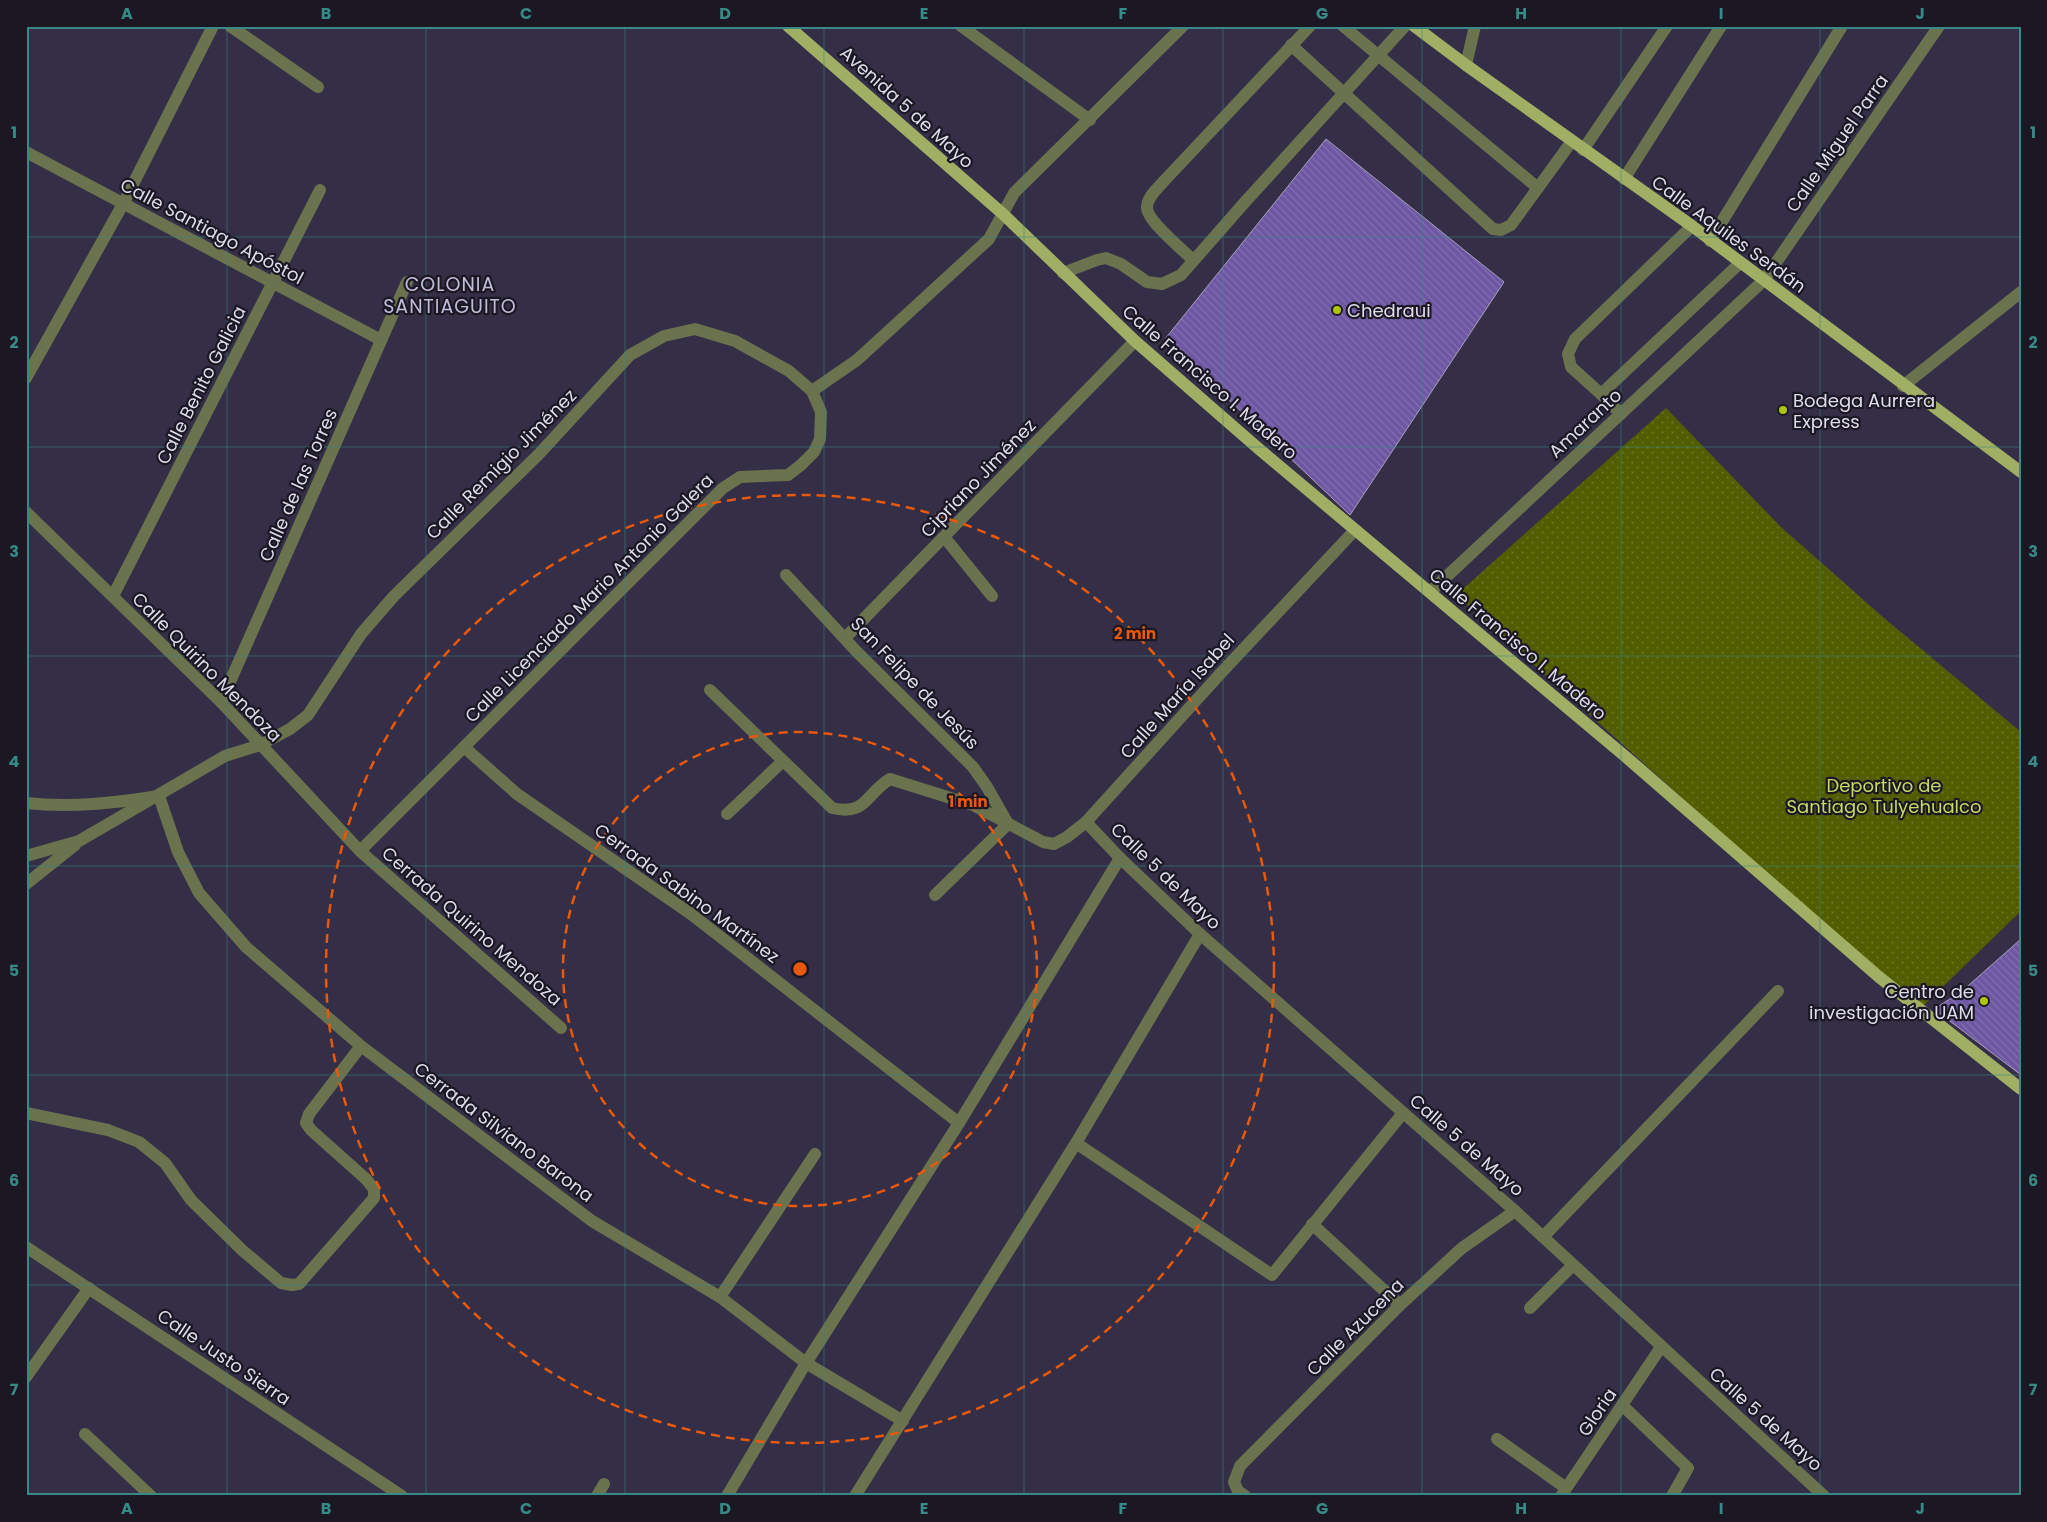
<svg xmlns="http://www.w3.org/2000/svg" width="2047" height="1522" font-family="Poppins,sans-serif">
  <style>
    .park { fill: url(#park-dots) }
    .building { fill: url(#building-back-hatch); stroke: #a6a0bd }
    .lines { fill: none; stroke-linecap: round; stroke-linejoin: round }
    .minor { stroke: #6a724e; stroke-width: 12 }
    .major { stroke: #a1af64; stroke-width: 12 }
    .grid { fill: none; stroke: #388a87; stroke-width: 1; stroke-opacity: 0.55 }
    .ring { fill: none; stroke: #e8590c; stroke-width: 2.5; stroke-dasharray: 9 6 }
    .poi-dot { fill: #aec508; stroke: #1b1824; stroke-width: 2 }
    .labels { text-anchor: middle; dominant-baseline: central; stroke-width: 4.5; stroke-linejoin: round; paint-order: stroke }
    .street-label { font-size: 18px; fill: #dedbeb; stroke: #1b1824 }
    .poi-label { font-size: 18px; fill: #dedbeb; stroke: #1b1824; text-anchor: start }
    .park-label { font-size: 18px; fill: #c5da60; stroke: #1b1824 }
    .neighbourhood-label { font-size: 19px; letter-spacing: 1px; fill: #c1bbda; stroke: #1b1824 }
    .centre { fill: #e8590c; stroke: #1b1824; stroke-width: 2.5 }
    .ring-label { font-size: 15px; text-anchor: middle; font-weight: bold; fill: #e8590c; stroke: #1b1824; stroke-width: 4.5; stroke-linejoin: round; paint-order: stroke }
    .neatline { fill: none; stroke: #388a87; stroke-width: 2 }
    .grid-label { font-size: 16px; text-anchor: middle; font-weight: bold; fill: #388a87 }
  </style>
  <defs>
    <pattern id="park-dots" width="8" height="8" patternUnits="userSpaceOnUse" patternTransform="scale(1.25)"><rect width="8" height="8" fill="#525d00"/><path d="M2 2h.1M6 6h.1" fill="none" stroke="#6a7425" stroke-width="1.8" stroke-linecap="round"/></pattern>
    <pattern id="building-back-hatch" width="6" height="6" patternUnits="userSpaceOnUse" patternTransform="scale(1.25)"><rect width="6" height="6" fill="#6d57a3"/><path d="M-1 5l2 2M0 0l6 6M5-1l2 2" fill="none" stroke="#816fb0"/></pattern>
  </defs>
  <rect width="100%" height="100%" fill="#342e46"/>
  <polygon class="park" points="1666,408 1781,527 1884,618 2021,732 2021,911 1919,1010 1456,595"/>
  <g class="building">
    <polygon points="1326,139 1504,282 1350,515 1165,339"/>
    <polygon points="2021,939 2021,1075 1934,1009 1961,992"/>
  </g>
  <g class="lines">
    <g class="minor">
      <polyline points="230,26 318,87"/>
      <polyline points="961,26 1090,120"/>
      <polyline points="1343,26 1538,188"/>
      <polyline points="1291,45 1493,229 1501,230 1511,225 1572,141"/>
      <polyline points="1466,65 1475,26"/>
      <polyline points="1583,150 1667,26"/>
      <polyline points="26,152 381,340"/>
      <polyline points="1624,179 1721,26"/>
      <polyline points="1692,226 1575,339 1568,354 1571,367 1601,394 1740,263"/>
      <polyline points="1710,241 1842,26"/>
      <path d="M1193 260C1183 250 1146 220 1147 207 1147 197 1158 188 1164 181L1310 26"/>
      <polyline points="1063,273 1097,260 1106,258 1121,264 1147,282 1162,284 1181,275 1245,202 1405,26"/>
      <polyline points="26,378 123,204 213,26"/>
      <polyline points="1903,386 2021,292"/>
      <polyline points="812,391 857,360 989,239 1014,193 1183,26"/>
      <polyline points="1601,394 1621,414"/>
      <polyline points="26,512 221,702 360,851 561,1028"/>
      <polyline points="945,538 992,596"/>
      <polyline points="786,575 857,652 973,767 987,787 1008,824"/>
      <polyline points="1430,592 1764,280 1939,26"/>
      <polyline points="113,596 320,190"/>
      <polyline points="845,638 1135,341"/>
      <path d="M710 690 832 808C867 816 865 794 890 779L973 805 1043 842 1054 844 1067 837 1086 822 1220 674 1355 530"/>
      <polyline points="221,702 407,282"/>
      <polyline points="464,747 517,794 691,914 959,1123"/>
      <path d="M26 803C72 808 114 803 159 796L178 852 199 893 246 947 361 1046 592 1221 720 1297 806 1363 903 1421"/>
      <polyline points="727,814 783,761"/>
      <polyline points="1086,822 1120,858 1200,934 1515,1211 1824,1496"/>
      <polyline points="26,856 79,841 225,756 260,745 290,729 308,715 361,634 394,596 539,454 630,355 664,336 695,329 735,341 789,371 812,391 821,412 820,439 814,452 801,465 788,475 740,477 723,488 360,851"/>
      <polyline points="26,884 75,845"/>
      <polyline points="935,895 1008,824"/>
      <polyline points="26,1113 108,1130 139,1142 165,1163 191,1200 242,1250 281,1283 292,1285 299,1284 374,1198 374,1189 366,1179 311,1130 306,1123 309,1114 361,1046"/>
      <polyline points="1076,1143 1272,1275 1403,1113"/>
      <polyline points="1312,1224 1400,1305"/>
      <polyline points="1543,1237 1778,991"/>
      <polyline points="26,1247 402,1496"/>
      <polyline points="720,1297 815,1154"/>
      <polyline points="1530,1308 1573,1265"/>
      <polyline points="26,1377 89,1288"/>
      <polyline points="1623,1406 1688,1468 1672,1496"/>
      <polyline points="85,1434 151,1496"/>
      <polyline points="1497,1439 1566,1488"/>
      <polyline points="597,1496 604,1484"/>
      <polyline points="727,1496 806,1363 959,1123 1120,858"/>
      <polyline points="855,1496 1076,1143 1200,934"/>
      <polyline points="1245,1496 1238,1491 1234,1482 1240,1466 1400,1305 1462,1248 1515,1211"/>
      <polyline points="1561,1496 1661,1347"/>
    </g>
    <g class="major">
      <polyline points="788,26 1003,214 1135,341 1259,449 1626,757 1879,977 2021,1089"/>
      <polyline points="1414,26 1466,65 1692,226 2021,472"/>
    </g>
  </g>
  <path class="grid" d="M227 26V1496M426 26V1496M625 26V1496M824 26V1496M1024 26V1496M1223 26V1496M1422 26V1496M1621 26V1496M1820 26V1496M26 237H2021M26 447H2021M26 656H2021M26 866H2021M26 1075H2021M26 1285H2021"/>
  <g class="ring">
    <circle cx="800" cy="969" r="237"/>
    <circle cx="800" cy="969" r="474"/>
  </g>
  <g class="poi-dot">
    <circle cx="1337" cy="310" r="5"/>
    <circle cx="1783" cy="410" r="5"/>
    <circle cx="1984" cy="1001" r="5"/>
  </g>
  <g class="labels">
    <g class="street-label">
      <text transform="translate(907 107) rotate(42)">Avenida 5 de Mayo</text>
      <text transform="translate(1837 143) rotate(-55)">Calle Miguel Parra</text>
      <text transform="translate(212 231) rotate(28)">Calle Santiago Apóstol</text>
      <text transform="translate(1729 234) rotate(36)">Calle Aquiles Serdán</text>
      <text transform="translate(1210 382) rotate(41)">Calle Francisco I. Madero</text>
      <text transform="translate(201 385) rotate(-63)">Calle Benito Galicia</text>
      <text transform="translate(1585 423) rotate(-43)">Amaranto</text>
      <text transform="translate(501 464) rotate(-45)">Calle Remigio Jiménez</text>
      <text transform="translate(978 478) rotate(-46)">Cipriano Jiménez</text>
      <text transform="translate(298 485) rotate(-66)">Calle de las Torres</text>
      <text transform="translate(589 598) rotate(-45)">Calle Licenciado Mario Antonio Galera</text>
      <text transform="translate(1518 644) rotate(40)">Calle Francisco I. Madero</text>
      <text transform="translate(207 667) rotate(45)">Calle Quirino Mendoza</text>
      <text transform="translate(915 683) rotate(46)">San Felipe de Jesús</text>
      <text transform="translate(1177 696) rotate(-48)">Calle María Isabel</text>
      <text transform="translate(1166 876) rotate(44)">Calle 5 de Mayo</text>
      <text transform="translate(687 893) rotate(36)">Cerrada Sabino Martínez</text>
      <text transform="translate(472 926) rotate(41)">Cerrada Quirino Mendoza</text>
      <text transform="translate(504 1132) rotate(37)">Cerrada Silviano Barona</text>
      <text transform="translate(1467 1145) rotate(41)">Calle 5 de Mayo</text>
      <text transform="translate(1355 1327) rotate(-45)">Calle Azucena</text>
      <text transform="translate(224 1357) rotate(34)">Calle Justo Sierra</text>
      <text transform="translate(1597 1412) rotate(-56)">Gloria</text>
      <text transform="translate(1766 1419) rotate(42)">Calle 5 de Mayo</text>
    </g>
    <g class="poi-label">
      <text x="1347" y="310">Chedraui</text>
      <text x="1793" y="400">Bodega Aurrera<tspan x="1793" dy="21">Express</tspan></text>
      <text x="1974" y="991" text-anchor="end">Centro de<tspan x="1974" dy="21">investigación UAM</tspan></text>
    </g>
    <g class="park-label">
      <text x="1884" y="785">Deportivo de<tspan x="1884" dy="21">Santiago Tulyehualco</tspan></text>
    </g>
    <g class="neighbourhood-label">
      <text x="450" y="284">COLONIA<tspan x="450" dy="22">SANTIAGUITO</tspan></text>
    </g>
  </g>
  <circle cx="800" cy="969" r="8" class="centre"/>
  <g class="ring-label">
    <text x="1135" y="639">2 min</text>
    <text x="968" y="807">1 min</text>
  </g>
  <rect width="2047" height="1522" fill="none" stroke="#1b1824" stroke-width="55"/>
  <rect x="28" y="28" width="1992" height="1466" class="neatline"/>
  <g class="grid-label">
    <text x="127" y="19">A</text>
    <text x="326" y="19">B</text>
    <text x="526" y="19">C</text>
    <text x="725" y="19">D</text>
    <text x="924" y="19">E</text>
    <text x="1123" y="19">F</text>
    <text x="1322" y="19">G</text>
    <text x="1521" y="19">H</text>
    <text x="1721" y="19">I</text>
    <text x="1920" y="19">J</text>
    <text x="14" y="138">1</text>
    <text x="2033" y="138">1</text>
    <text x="14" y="348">2</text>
    <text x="2033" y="348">2</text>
    <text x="14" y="557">3</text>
    <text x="2033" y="557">3</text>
    <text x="14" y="767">4</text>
    <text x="2033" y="767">4</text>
    <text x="14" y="976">5</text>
    <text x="2033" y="976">5</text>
    <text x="14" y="1186">6</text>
    <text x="2033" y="1186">6</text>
    <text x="14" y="1395">7</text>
    <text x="2033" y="1395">7</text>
    <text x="127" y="1514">A</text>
    <text x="326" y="1514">B</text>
    <text x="526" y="1514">C</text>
    <text x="725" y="1514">D</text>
    <text x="924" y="1514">E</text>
    <text x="1123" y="1514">F</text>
    <text x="1322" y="1514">G</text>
    <text x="1521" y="1514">H</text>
    <text x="1721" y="1514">I</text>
    <text x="1920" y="1514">J</text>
  </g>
</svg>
